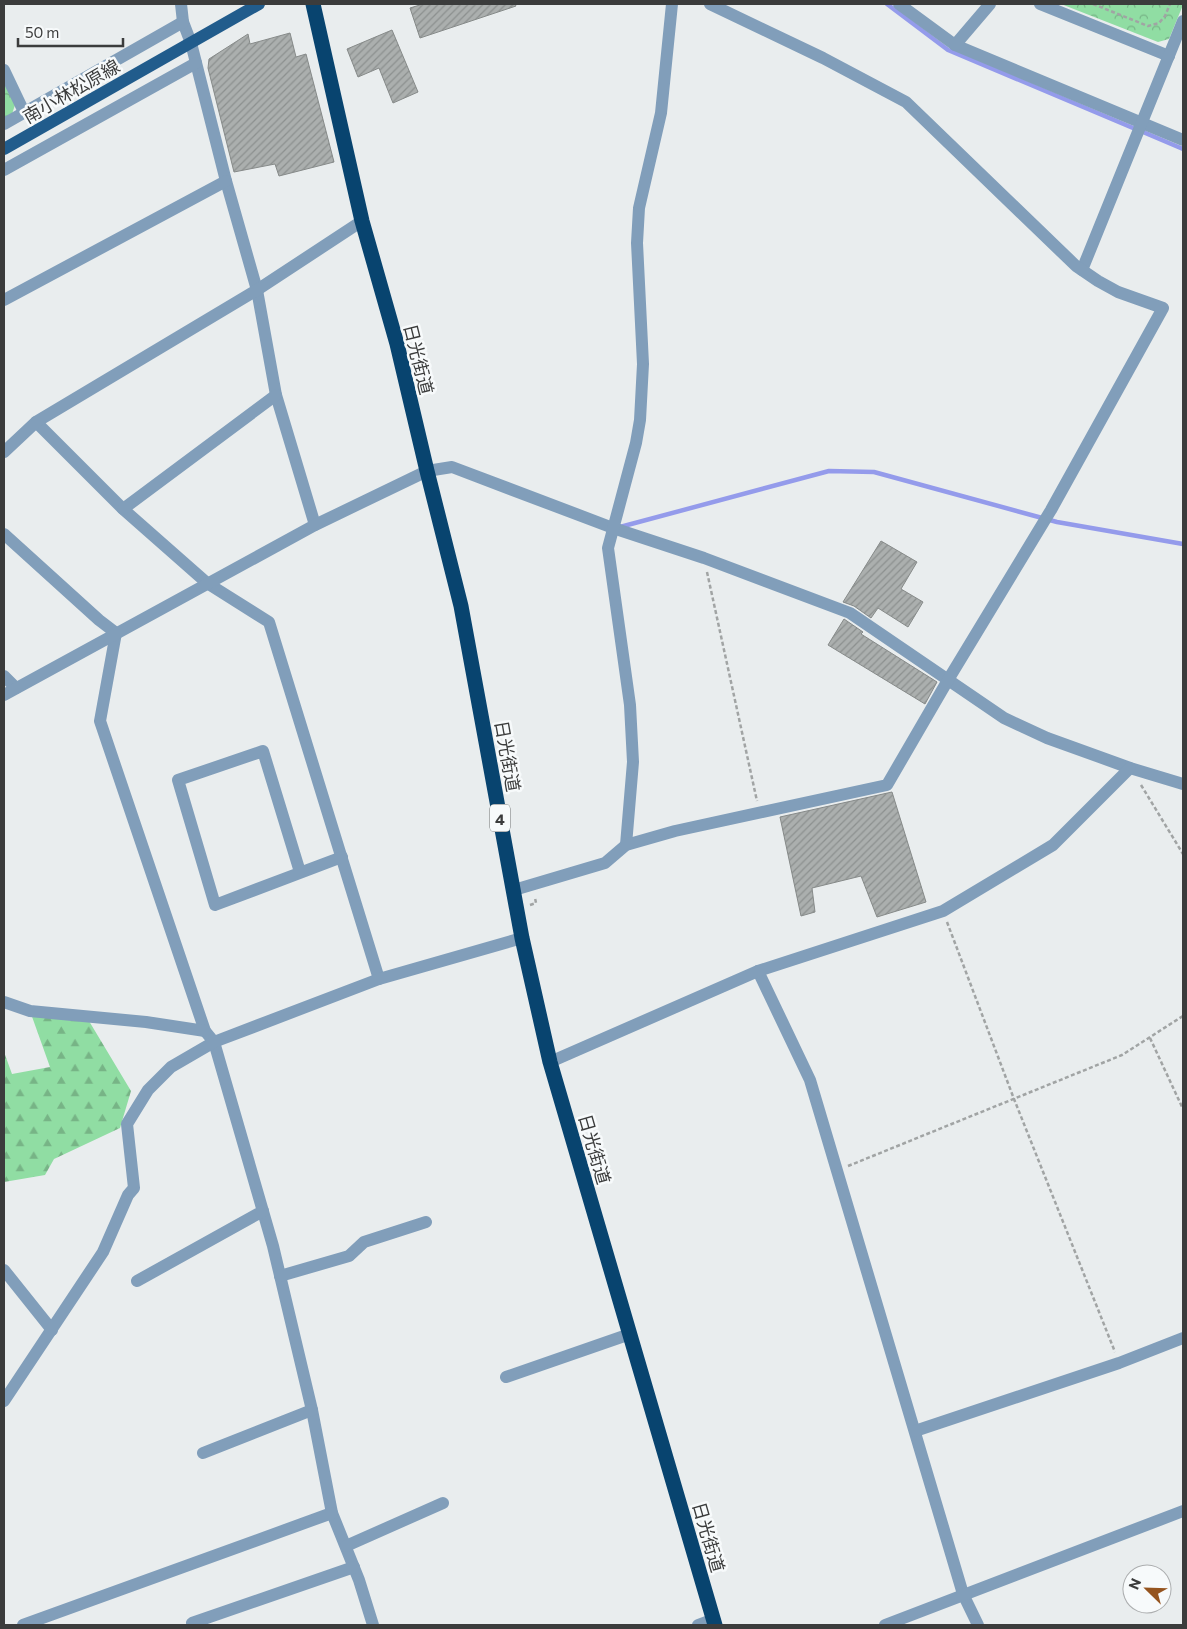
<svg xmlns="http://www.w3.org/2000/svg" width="1187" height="1629" font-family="Commissioner,'Noto Sans JP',sans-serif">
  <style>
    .forest { fill: url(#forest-firs) }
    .park { fill: url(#park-crowns) }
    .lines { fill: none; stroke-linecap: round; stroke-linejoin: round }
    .stream { stroke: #949beb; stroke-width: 4.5 }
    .building { fill: url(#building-hatch); stroke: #868a89 }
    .path { stroke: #a1a4a4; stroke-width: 2.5; stroke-dasharray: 4 2.5; stroke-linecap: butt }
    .minor { stroke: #819eba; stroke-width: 12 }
    .major { stroke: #215c8c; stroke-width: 12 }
    .highway { stroke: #08446f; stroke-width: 15 }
    .labels { text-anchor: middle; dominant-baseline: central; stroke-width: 5; stroke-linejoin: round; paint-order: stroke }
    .shield { fill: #f7fafb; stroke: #737575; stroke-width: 1 }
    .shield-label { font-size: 16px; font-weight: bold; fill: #3b3c3c }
    .street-label { font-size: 18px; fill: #3b3c3c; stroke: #f7fafb }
  </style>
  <defs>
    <pattern id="forest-firs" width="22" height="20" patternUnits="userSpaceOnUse" patternTransform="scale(1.25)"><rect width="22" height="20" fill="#90dda3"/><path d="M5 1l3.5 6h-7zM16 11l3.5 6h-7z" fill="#77b486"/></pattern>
    <pattern id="park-crowns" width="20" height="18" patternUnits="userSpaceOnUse" patternTransform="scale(1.25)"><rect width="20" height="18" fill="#90dda3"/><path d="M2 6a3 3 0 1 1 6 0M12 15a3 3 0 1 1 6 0" fill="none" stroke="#77b486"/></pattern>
    <pattern id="building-hatch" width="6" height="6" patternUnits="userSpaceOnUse" patternTransform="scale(1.25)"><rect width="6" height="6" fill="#abafae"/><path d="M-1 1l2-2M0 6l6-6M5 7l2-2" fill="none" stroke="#8c908f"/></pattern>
  </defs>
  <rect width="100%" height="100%" fill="#e9edee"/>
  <polygon class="forest" points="30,1011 86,1016 131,1091 120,1128 54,1159 45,1175 4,1182 4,1052 12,1074 50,1067"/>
  <g class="park">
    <polygon points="1061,4 1183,4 1183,5 1169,39 1158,42"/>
    <polygon points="4,82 15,105 12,114 4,118"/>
  </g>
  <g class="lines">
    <g class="stream">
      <polyline points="887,4 948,50 1133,128"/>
      <polyline points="1143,132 1183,149"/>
      <polyline points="620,527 829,471 874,472 1057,522 1183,544"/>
    </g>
  </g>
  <g class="building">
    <polygon points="423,4 515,4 516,6 420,38 410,8"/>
    <polygon points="392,30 418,92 393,103 379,68 358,77 347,49"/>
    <polygon points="290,33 296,57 306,54 334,162 279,176 275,164 234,172 208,68 209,59 248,34 250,44"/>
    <polygon points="881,541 917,562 901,589 923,602 908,627 878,608 871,618 854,606 843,602"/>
    <polygon points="844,619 863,632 861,634 937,682 925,704 828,645"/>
    <polygon points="892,792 926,902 877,917 861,876 812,888 815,912 801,916 780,817"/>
  </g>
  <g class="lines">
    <g class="path">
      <polyline points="1093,4 1148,26 1159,23 1165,16 1170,4"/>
      <polyline points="707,572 757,801"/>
      <polyline points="1141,785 1183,854"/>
      <polyline points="530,905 536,903 535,898"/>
      <polyline points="947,922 1014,1099 1115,1352"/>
      <polyline points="1150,1038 1183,1109"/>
      <polyline points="848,1166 1122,1055 1183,1016"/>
    </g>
    <g class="minor">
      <polyline points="181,4 183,22 191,43 226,181 257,290 276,395 315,525"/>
      <polyline points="899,4 955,45 1183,140"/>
      <polyline points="1040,4 1169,56"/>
      <polyline points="955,45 990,4"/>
      <polyline points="4,70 24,112"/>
      <polyline points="4,124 183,22"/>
      <polyline points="4,170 196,63"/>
      <polyline points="1082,270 1183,21"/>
      <polyline points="4,300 226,181"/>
      <polyline points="36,422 123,509 207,583 269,622 379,979"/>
      <polyline points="4,452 36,422 257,290 362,221"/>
      <polyline points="123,509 276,395"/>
      <polyline points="4,534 99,620 116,633 100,721 205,1031 214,1042 273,1246 312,1410 332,1513 359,1580 373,1625"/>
      <polyline points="4,676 16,688"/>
      <polyline points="4,695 315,525 427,471 452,467 613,528 704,558 850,613 1004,718 1047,738 1130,768 1183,784"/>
      <polyline points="626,845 633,762 630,705 608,548 636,443 640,420 643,364 637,243 639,208 661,113 672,4"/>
      <polyline points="300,872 263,751 178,780 215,905 342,857"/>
      <polyline points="514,890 605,863 626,845 675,831 887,785 948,680 1051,510 1163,308 1118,292 1098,281 1076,266 906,102 823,58 710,4"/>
      <polyline points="758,971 810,1080 963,1594 978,1625"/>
      <polyline points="4,1002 30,1011 146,1022 205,1031"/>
      <polyline points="550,1062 758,971 943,911 1053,845 1130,768"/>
      <polyline points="4,1270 52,1330"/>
      <polyline points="280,1276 349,1256 364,1242 426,1222"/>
      <polyline points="137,1281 263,1211"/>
      <polyline points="506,1377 630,1334"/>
      <polyline points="4,1401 103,1252 128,1195 134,1188 127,1124 148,1090 171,1067 214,1042 379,979 522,938"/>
      <polyline points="915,1431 1119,1363 1183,1338"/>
      <polyline points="203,1453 312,1410"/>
      <polyline points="346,1546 443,1503"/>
      <polyline points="23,1625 332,1513"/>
      <polyline points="193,1625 192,1623 354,1567"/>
      <polyline points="698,1625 714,1619"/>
      <polyline points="885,1625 1183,1511"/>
    </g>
    <polyline class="major" points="4,149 259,4"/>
    <polyline class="highway" points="313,4 362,221 397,344 427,471 461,606 522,938 550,1062 715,1625"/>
  </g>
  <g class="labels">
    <rect class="shield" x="490" y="804.5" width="20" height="27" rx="4"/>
    <g class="shield-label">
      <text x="500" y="818">4</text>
    </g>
    <g class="street-label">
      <text transform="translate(71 91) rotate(-30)">南小林松原線</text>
      <text transform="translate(419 359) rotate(76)">日光街道</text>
      <text transform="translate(508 756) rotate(80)">日光街道</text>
      <text transform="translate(595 1149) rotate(74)">日光街道</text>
      <text transform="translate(709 1537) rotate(74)">日光街道</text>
    </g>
  </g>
  <rect width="1187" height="1629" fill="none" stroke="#3b3c3c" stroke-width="10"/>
  <g transform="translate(1147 1589) rotate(293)"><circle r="24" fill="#f7fafb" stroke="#acaeaf"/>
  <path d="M0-4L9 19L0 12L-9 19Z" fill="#95541f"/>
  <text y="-8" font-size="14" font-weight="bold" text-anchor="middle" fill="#3b3c3c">N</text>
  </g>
  <path d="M18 38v8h105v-8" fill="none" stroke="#3b3c3c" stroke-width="2.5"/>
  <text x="25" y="38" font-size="15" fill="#3b3c3c" stroke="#f7fafb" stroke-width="4" paint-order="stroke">50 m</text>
</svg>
